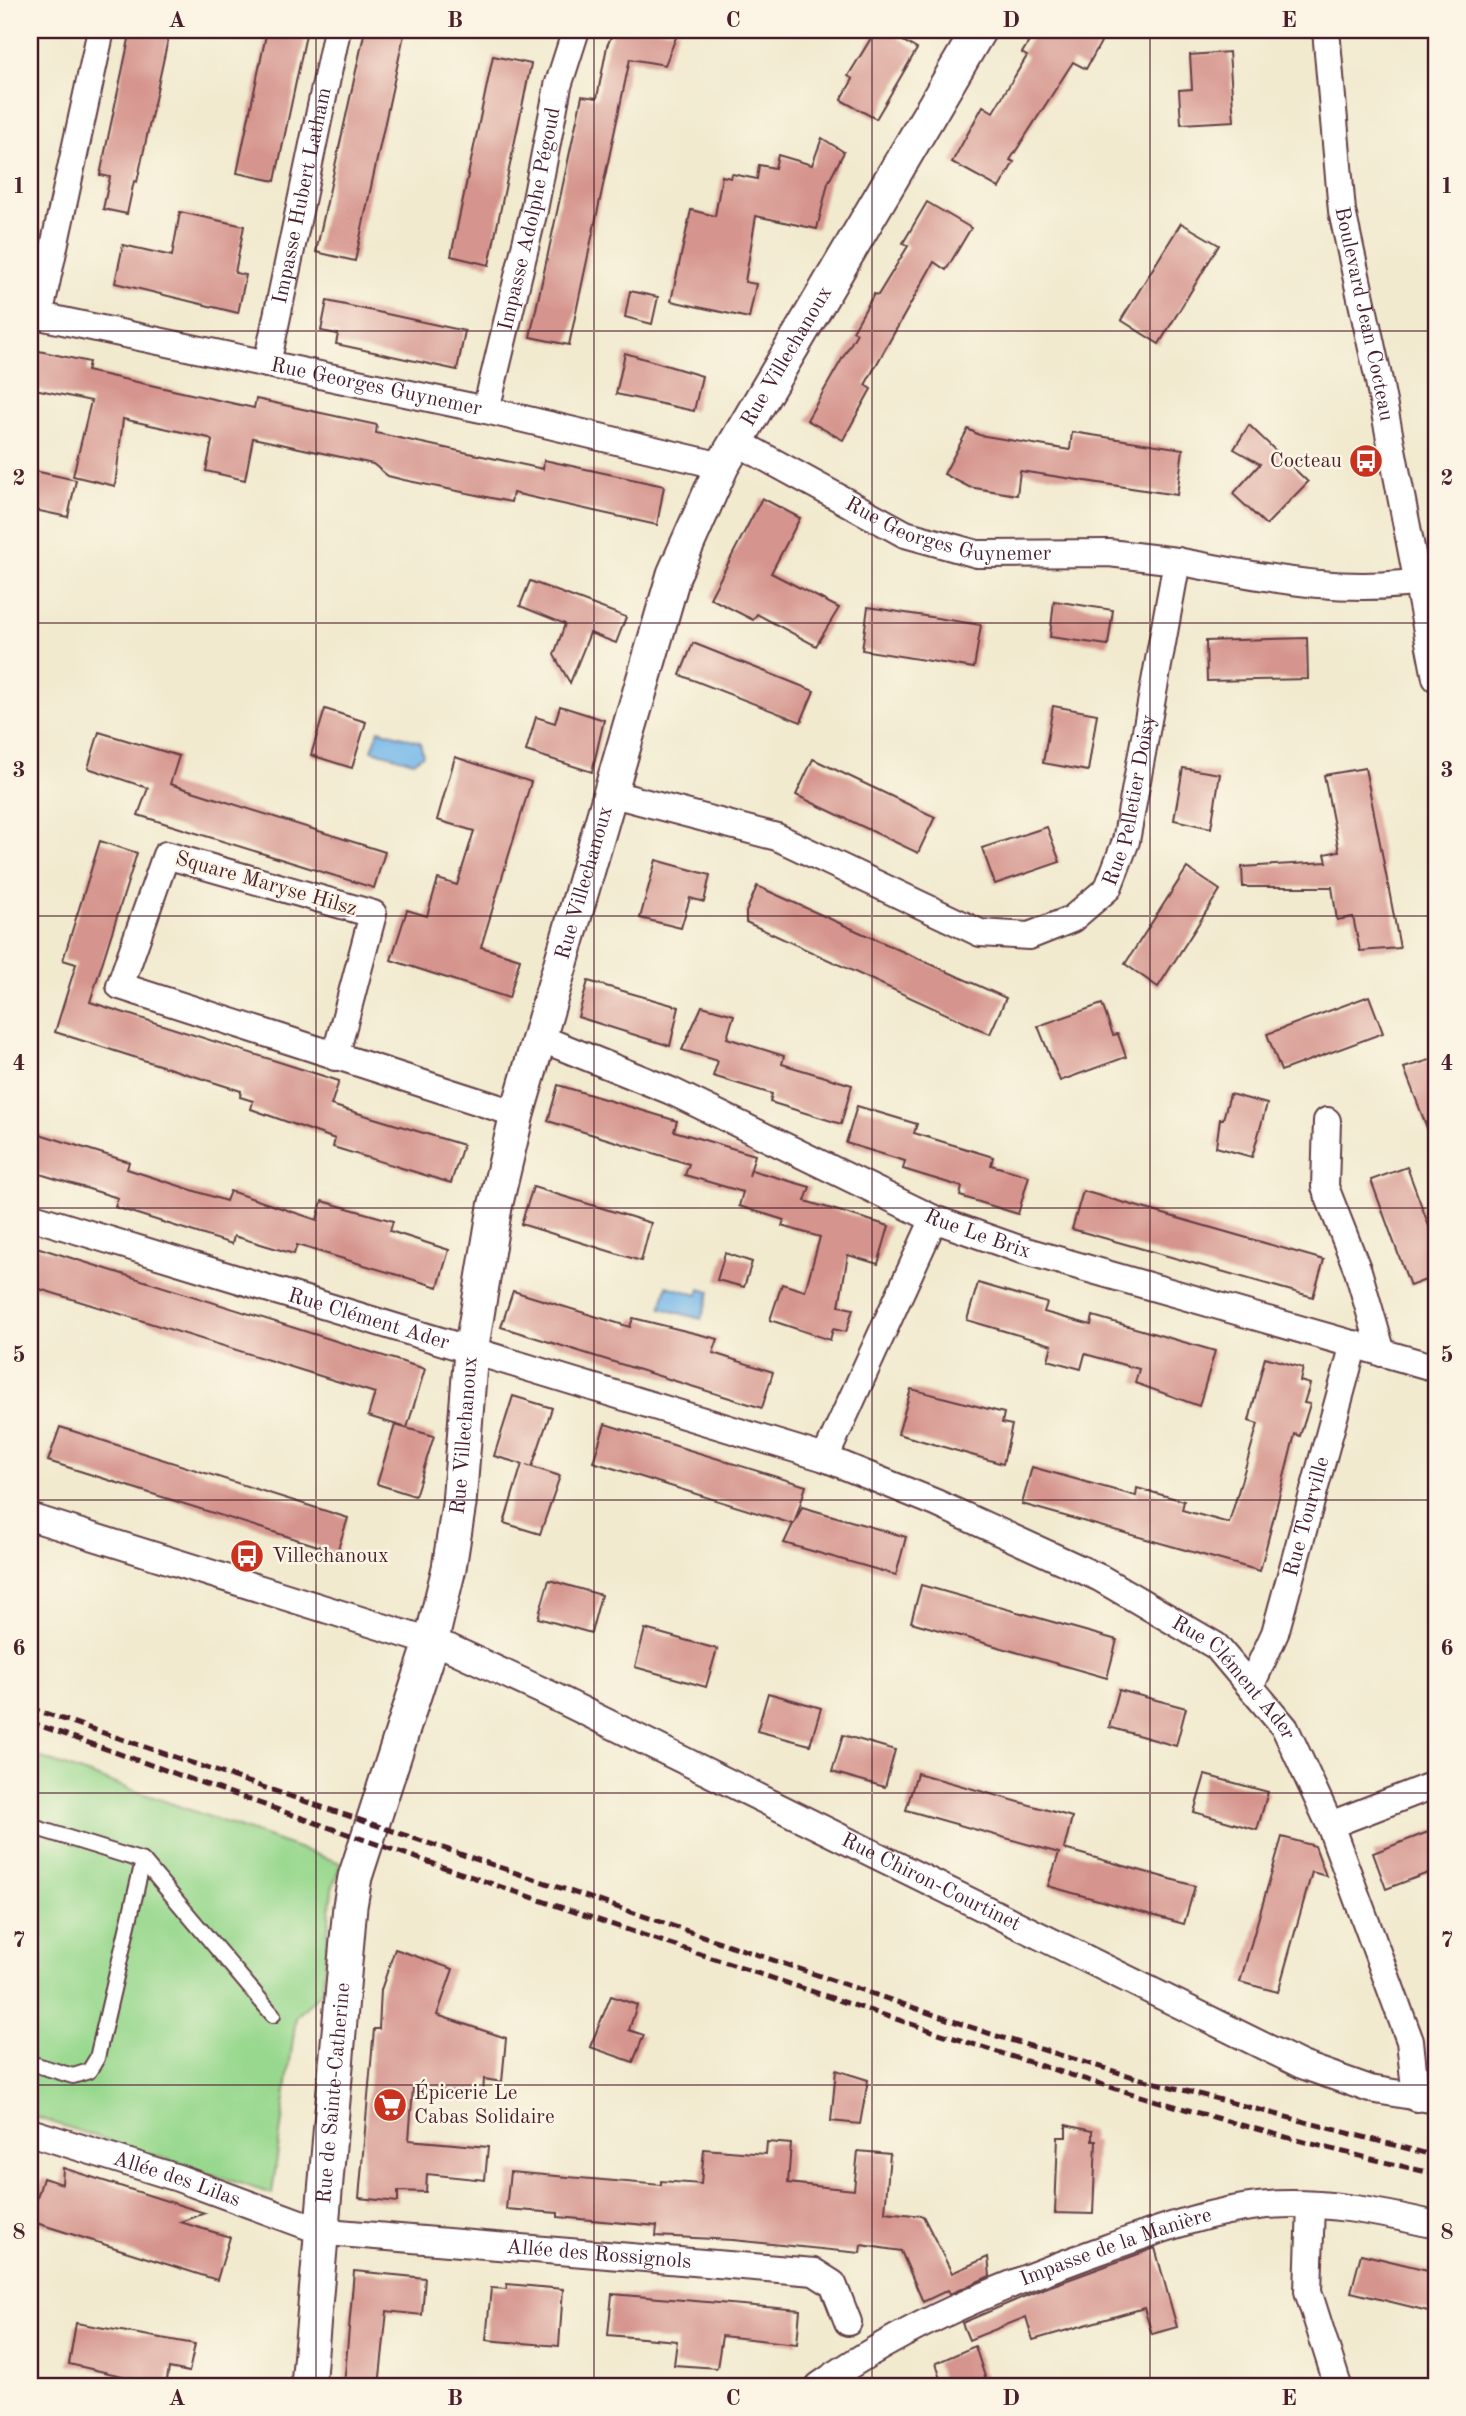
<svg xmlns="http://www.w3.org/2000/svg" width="1466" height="2416" font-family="'Old Standard TT',serif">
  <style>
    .green { fill: #98d88e; stroke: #717c5c; stroke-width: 2 }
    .water { fill: #74b8ea; stroke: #5f6c8a; stroke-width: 2 }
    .building { fill: #d5948d }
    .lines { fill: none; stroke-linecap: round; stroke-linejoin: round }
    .service-casing { stroke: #633d44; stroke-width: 18 }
    .minor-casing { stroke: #633d44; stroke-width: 30 }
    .tertiary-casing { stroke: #633d44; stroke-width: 37 }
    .service { stroke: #fff; stroke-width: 14 }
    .minor { stroke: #fff; stroke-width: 26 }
    .tertiary { stroke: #fff; stroke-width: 33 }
    .rail { stroke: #4a1f2b; stroke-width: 5; stroke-dasharray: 10 5; stroke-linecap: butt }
    .grid { fill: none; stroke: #4a1f2b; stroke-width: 2; stroke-opacity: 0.55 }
    .labels { text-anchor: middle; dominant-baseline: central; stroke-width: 5; stroke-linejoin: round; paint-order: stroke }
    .street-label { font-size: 21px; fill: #4a1f2b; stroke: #fcf5e5 }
    .poi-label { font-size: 21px; fill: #4a1f2b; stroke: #fcf5e5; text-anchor: start }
    .neatline { fill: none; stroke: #4a1f2b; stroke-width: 2.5 }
    .grid-label { font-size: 23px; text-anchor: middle; font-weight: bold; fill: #4a1f2b }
  </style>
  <rect width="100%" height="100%" fill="#fcf5e5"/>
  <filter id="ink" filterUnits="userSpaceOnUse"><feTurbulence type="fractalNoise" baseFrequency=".0143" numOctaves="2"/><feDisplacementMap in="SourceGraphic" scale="14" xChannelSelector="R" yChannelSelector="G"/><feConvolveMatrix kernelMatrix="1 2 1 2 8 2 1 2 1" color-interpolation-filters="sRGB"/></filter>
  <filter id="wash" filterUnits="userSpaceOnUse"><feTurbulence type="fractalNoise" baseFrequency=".00686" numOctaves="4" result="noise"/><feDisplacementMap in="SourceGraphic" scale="28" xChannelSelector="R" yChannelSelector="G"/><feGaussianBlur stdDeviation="1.57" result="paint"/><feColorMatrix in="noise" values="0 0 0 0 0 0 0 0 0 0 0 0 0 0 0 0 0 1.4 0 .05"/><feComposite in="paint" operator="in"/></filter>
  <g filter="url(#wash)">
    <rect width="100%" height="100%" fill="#f1eacf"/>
    <polygon class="green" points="30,1754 341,1863 332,1889 322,1991 296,2017 272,2194 30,2115"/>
    <g class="water">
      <polygon points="379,730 420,742 423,755 413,762 372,750"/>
      <polygon points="667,1286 698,1295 700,1289 710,1292 701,1319 661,1308"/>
    </g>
    <g id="blocks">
      <g class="building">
        <polygon points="131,30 170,30 137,182 134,181 127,214 103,209 110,177 100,175"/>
        <polygon points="267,30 307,30 275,181 237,173"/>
        <polygon points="365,30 405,30 355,261 316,252"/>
        <polygon points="614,30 679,30 665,65 630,59 569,345 530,337 582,96 597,98 607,46"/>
        <polygon points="876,30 884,30 917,49 876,119 841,100 853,79 848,76"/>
        <polygon points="1036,30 1080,30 1101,42 1086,69 1073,62 1010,160 1014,162 999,188 952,162 983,106 993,112 1027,56 1022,53"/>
        <polygon points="1229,52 1234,121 1181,124 1179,90 1192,89 1190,55"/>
        <polygon points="493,56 531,64 489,265 451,256"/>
        <polygon points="822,138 844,152 828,183 817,229 756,216 745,282 756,284 749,318 671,301 691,210 715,216 722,176 731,178 732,174 757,179 759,165 775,168 778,155 812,165"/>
        <polygon points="927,202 971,228 946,270 934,262 865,385 871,389 843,440 807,420 857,333 853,331 874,294 878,295 908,246 903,243"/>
        <polygon points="180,212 244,226 235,273 246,275 238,313 115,283 123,245 172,256"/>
        <polygon points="1181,223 1219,245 1159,344 1121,320"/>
        <polygon points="630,291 658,297 652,324 625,317"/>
        <polygon points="327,301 465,331 457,370 336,344 338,334 321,331"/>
        <polygon points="30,349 89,362 87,371 254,408 256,399 377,425 376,433 459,451 543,469 544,460 664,486 657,525 513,493 511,502 404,480 388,476 373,464 253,438 245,480 206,471 212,441 209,438 123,419 115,486 73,476 91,401 30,388"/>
        <polygon points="625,353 702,376 694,411 616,394"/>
        <polygon points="1249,425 1308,482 1266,525 1233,494 1260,464 1234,449"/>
        <polygon points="968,429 979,435 1070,450 1072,432 1183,449 1177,495 1020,471 1017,495 969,487 944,474"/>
        <polygon points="30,470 76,480 68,517 30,509"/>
        <polygon points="762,498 800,518 771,573 839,608 816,646 757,614 753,620 710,598"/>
        <polygon points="530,581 626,617 616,643 590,633 570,683 554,655 565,624 520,606"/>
        <polygon points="1054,601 1113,610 1108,645 1050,637"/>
        <polygon points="868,607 981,625 974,668 862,650"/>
        <polygon points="1307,638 1308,679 1207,681 1206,641"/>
        <polygon points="693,643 814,691 801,722 680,675"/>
        <polygon points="560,706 604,720 592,772 526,751 536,717 555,723"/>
        <polygon points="1053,706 1097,714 1088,771 1043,763"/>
        <polygon points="325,709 366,722 352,768 311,755"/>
        <polygon points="99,732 179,756 170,784 385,852 374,888 138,815 148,788 88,768"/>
        <polygon points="455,757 531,782 481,947 520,959 509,998 391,960 407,910 427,916 438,879 457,885 474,831 437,820"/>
        <polygon points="813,759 935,817 918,853 796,795"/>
        <polygon points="1183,768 1220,774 1211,828 1174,820"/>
        <polygon points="1365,768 1380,843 1400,948 1360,951 1353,917 1337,920 1332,887 1243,887 1242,867 1327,862 1325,854 1339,851 1324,775"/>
        <polygon points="1047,827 1060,862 995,884 982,848"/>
        <polygon points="100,841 137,853 90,1002 339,1081 331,1105 463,1145 451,1183 333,1147 335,1139 251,1109 253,1101 240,1097 241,1091 55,1032 76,964 63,960"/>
        <polygon points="656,860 710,875 704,902 690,898 681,928 640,918"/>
        <polygon points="1187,868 1220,890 1158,987 1125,964"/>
        <polygon points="757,886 1006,998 990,1034 746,922 746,912"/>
        <polygon points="588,981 679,1007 670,1046 578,1017"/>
        <polygon points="1369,996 1383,1033 1281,1071 1267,1034"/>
        <polygon points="1102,1004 1113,1035 1118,1034 1126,1057 1060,1081 1038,1026"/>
        <polygon points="702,1006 734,1015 727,1038 784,1056 782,1064 852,1085 841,1124 770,1102 772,1094 713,1076 718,1061 682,1050"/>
        <polygon points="1436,1058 1436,1146 1434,1146 1404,1068"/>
        <polygon points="558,1085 677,1121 674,1131 755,1155 749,1176 751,1170 810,1187 805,1201 889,1226 878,1264 848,1255 839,1306 853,1309 846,1332 833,1329 830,1340 770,1320 782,1284 805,1291 820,1237 782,1226 784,1220 739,1206 743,1192 685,1175 689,1164 548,1121"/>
        <polygon points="1230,1094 1267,1104 1252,1157 1216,1147 1220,1119 1223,1119"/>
        <polygon points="857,1106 917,1124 914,1133 993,1157 991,1165 1029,1176 1018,1214 960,1196 962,1187 903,1169 905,1161 846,1143"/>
        <polygon points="30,1131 129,1162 127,1169 226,1201 230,1191 317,1220 322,1201 393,1221 390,1231 449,1250 438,1287 297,1245 294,1254 234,1236 232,1244 115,1207 118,1198 30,1171"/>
        <polygon points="1407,1167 1436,1245 1436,1276 1410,1286 1371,1180"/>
        <polygon points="533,1187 651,1223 641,1261 521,1224"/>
        <polygon points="1083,1191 1324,1260 1313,1297 1072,1229"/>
        <polygon points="30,1245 425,1369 407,1428 368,1416 375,1393 30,1286"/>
        <polygon points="725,1253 752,1262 744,1287 717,1280"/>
        <polygon points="978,1283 1047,1303 1044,1312 1091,1325 1093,1316 1215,1351 1199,1406 1135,1383 1139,1369 1085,1354 1081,1369 1048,1360 1052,1345 967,1320"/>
        <polygon points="513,1291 630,1327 633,1318 718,1339 713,1353 773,1372 762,1408 501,1327"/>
        <polygon points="1265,1357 1303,1368 1300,1381 1310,1384 1304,1403 1310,1404 1300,1436 1295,1434 1260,1571 1022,1504 1032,1467 1136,1496 1137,1488 1184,1501 1182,1510 1229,1523 1258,1424 1249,1421"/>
        <polygon points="911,1389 1004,1413 1002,1423 1012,1425 1003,1464 898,1434"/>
        <polygon points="513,1396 552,1408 532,1467 526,1465 560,1476 540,1534 504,1523 522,1464 494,1456"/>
        <polygon points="605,1424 806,1486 794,1524 802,1507 906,1537 896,1575 784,1543 793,1524 593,1462"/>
        <polygon points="395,1425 434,1436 415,1496 377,1484"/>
        <polygon points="60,1427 348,1518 337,1552 48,1461"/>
        <polygon points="549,1580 601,1595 591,1633 538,1618"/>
        <polygon points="921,1585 1117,1640 1107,1678 911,1622"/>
        <polygon points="645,1629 717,1649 706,1687 635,1667"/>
        <polygon points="1119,1690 1186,1708 1176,1746 1109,1727"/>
        <polygon points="768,1693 821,1708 810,1745 757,1731"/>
        <polygon points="843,1735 895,1750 885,1787 832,1772"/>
        <polygon points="917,1773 1072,1817 1064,1849 1195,1886 1184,1924 1048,1886 1059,1853 906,1810"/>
        <polygon points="1205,1775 1268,1792 1257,1830 1194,1812"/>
        <polygon points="1436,1829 1436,1870 1386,1889 1373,1853"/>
        <polygon points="1282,1837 1315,1846 1326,1876 1312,1872 1278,1992 1240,1982"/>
        <polygon points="395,1949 453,1969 437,2015 506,2038 502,2082 484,2079 483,2094 413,2088 409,2140 488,2147 485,2180 427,2174 426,2192 398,2191 398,2202 359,2198 374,2029 379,2029 381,1990"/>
        <polygon points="611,1996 637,2005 629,2030 644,2035 633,2062 590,2047"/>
        <polygon points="836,2070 868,2080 860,2124 831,2121"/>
        <polygon points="1066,2125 1092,2131 1092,2141 1096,2141 1093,2214 1055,2213 1058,2137 1066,2137"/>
        <polygon points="767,2142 791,2144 788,2183 825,2187 854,2190 858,2151 890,2154 885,2212 923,2216 952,2273 988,2257 990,2276 950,2294 948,2290 923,2302 901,2251 861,2245 860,2253 733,2240 656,2236 657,2226 558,2217 558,2213 506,2209 510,2172 661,2185 661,2181 701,2184 704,2149 766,2154"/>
        <polygon points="63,2168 205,2213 180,2222 230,2237 217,2280 30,2221 43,2178 62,2184"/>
        <polygon points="1155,2248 1177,2327 1152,2334 1144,2308 1033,2340 1026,2317 969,2340 962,2323 1040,2290"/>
        <polygon points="1361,2254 1436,2272 1436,2313 1351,2292"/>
        <polygon points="354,2271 425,2278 422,2315 387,2311 379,2386 344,2386"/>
        <polygon points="507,2284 563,2289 559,2346 486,2340 491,2288 507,2289"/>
        <polygon points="612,2294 800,2310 797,2344 722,2336 717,2368 674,2365 677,2341 608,2335"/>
        <polygon points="76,2323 195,2344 189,2372 169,2368 166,2386 69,2364"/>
        <polygon points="975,2346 988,2386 943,2386 936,2363"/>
      </g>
    </g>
  </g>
  <g filter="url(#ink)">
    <use href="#blocks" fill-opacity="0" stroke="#633d44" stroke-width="2"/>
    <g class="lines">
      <g class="service-casing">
        <g id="service">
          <polyline points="30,1826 143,1861 97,2058 89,2071 73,2076 30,2063"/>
          <polyline points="143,1861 273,2015"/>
        </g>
      </g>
      <g class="minor-casing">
        <g id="minor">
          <path id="s1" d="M1326 30 1342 211 1378 376 1436 678"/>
          <path id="s2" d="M30 314 486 410 722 466"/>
          <polyline points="39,316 101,30"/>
          <path id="s3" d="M267 364 337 30"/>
          <path id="s4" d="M486 410 534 210 558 86 576 30"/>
          <path id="s5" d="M737 442 905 534 977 554 1109 553 1177 561"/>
          <path id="s6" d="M609 793 777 837 980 933 1029 936 1072 919 1108 888 1126 841 1177 561C1261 577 1351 597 1436 579"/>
          <path id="s7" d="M540 1038 671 1091 934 1219 1019 1249 1436 1368"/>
          <polyline points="335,1057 373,914 166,855 120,986 517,1114"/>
          <polyline points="1327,1121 1325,1187 1358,1271 1382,1353"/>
          <path id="s8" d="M30 1216 825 1458 936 1503 1100 1578 1216 1646 1285 1728 1330 1825 1410 2041 1416 2098"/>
          <polyline points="825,1458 934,1219"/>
          <path id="s9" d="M30 1517 450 1648 547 1693 1302 2065 1370 2089 1436 2100"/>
          <path id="s10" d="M1251 1685 1275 1633 1354 1344"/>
          <polyline points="1330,1825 1436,1784"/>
          <path id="s11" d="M30 2132 178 2178 308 2226 339 2233 814 2272 833 2284 848 2322"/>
          <polyline points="1311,2205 1308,2291 1338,2386"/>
          <path id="s12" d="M819 2386C907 2323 1009 2283 1110 2247 1159 2230 1206 2212 1258 2206 1316 2199 1380 2212 1436 2225"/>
        </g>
      </g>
      <g class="tertiary-casing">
        <g id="tertiary">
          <path id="s13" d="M308 2386 350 1906 355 1877 431 1643 449 1568 459 1504 471 1351 495 1207 517 1114 674 574 722 466 979 30"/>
        </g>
      </g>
      <use href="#service" class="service"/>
      <use href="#minor" class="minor"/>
      <use href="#tertiary" class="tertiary"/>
      <g class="rail">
        <polyline points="30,1708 997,2036 1137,2078 1436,2156"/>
        <path d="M30 1722C279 1811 530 1898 781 1981 997 2053 1214 2124 1436 2174"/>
      </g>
    </g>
  </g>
  <path class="grid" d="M316 30V2386M594 30V2386M872 30V2386M1150 30V2386M30 331H1436M30 623H1436M30 916H1436M30 1208H1436M30 1500H1436M30 1793H1436M30 2085H1436"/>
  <defs>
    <g id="bus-disc" transform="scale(1.75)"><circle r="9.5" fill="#c8321e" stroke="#fcf5e5"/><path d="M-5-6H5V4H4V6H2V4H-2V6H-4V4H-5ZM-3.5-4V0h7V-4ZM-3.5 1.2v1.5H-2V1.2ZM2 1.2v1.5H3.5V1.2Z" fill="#fff"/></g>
    <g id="supermarket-disc" transform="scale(1.75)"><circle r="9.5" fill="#c8321e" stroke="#fcf5e5"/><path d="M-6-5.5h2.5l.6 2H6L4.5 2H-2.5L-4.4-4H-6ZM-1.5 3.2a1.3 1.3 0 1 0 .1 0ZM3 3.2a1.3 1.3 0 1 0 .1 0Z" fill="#fff"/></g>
  </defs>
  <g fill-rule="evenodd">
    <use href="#bus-disc" x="1366" y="461"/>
    <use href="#bus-disc" x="247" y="1556"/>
    <use href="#supermarket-disc" x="390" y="2105"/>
  </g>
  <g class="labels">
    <g class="street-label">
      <text stroke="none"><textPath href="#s3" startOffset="172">Impasse Hubert Latham</textPath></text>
      <text stroke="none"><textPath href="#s4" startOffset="196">Impasse Adolphe Pégoud</textPath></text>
      <text stroke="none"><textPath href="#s1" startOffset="287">Boulevard Jean Cocteau</textPath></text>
      <text stroke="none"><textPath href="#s13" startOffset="2102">Rue Villechanoux</textPath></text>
      <text stroke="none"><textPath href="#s2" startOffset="354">Rue Georges Guynemer</textPath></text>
      <text stroke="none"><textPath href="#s5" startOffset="233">Rue Georges Guynemer</textPath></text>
      <text stroke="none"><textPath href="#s6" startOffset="632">Rue Pelletier Doisy</textPath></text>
      <text stroke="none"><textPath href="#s13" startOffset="1535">Rue Villechanoux</textPath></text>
      <text transform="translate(266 884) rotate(16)">Square Maryse Hilsz</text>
      <text stroke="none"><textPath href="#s7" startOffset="480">Rue Le Brix</textPath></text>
      <text stroke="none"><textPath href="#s8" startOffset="354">Rue Clément Ader</textPath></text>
      <text stroke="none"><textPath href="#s13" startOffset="968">Rue Villechanoux</textPath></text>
      <text stroke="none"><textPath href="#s10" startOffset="178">Rue Tourville</textPath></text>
      <text stroke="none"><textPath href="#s8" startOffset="1300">Rue Clément Ader</textPath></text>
      <text stroke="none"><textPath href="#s9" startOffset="975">Rue Chiron-Courtinet</textPath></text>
      <text stroke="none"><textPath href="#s13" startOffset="294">Rue de Sainte-Catherine</textPath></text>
      <text stroke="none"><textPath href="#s11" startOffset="154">Allée des Lilas</textPath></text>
      <text stroke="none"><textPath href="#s12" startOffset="329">Impasse de la Manière</textPath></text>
      <text stroke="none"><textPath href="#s11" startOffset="586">Allée des Rossignols</textPath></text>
    </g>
    <g class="poi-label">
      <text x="1342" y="461" text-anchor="end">Cocteau</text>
      <text x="272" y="1556">Villechanoux</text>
      <text x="414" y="2093">Épicerie Le<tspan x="414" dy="24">Cabas Solidaire</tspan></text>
    </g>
  </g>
  <rect width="1466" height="2416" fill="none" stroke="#fcf5e5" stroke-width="77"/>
  <rect x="38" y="38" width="1390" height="2340" class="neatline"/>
  <g class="grid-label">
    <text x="177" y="27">A</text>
    <text x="455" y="27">B</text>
    <text x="733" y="27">C</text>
    <text x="1011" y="27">D</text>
    <text x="1289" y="27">E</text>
    <text x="19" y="193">1</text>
    <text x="1447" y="193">1</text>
    <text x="19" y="485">2</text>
    <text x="1447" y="485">2</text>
    <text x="19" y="777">3</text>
    <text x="1447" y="777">3</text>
    <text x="19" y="1070">4</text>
    <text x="1447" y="1070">4</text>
    <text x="19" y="1362">5</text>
    <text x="1447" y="1362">5</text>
    <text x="19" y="1655">6</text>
    <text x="1447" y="1655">6</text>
    <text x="19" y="1947">7</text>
    <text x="1447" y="1947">7</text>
    <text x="19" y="2239">8</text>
    <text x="1447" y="2239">8</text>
    <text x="177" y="2405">A</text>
    <text x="455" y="2405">B</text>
    <text x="733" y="2405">C</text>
    <text x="1011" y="2405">D</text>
    <text x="1289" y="2405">E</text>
  </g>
</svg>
